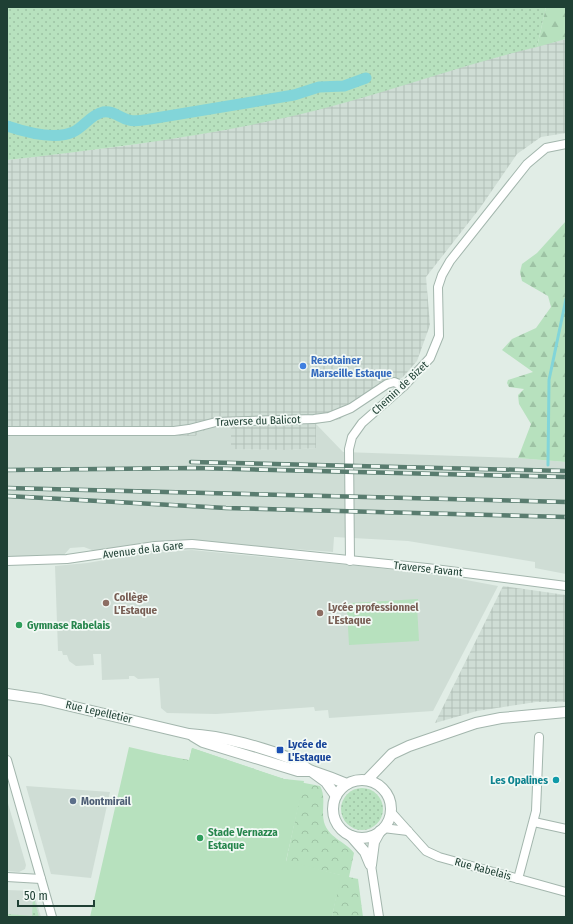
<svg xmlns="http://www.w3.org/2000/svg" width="573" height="924" font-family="'Fira Sans Condensed',sans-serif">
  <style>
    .built { fill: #cfddd5 }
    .industrial { fill: url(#industrial-grid) }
    .grass { fill: url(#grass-dots) }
    .forest { fill: url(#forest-firs) }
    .park { fill: url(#park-crowns) }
    .garden { fill: #b7e1be }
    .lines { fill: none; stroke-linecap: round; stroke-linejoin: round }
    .stream { stroke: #82d5d9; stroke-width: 3 }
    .canal { stroke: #82d5d9; stroke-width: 11 }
    .minor-casing { stroke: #a3b6ad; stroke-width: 10 }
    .tertiary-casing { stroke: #a3b6ad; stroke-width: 12 }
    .minor { stroke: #fff; stroke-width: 8 }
    .tertiary { stroke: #fff; stroke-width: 10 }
    .rail-casing { stroke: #597c6f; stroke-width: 4.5 }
    .rail { stroke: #f2f9f5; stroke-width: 3; stroke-dasharray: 9; stroke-linecap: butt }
    .shop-dot { fill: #3f7fe0; stroke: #f2f9f5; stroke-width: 1.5 }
    .education-dot { fill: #8d6e63; stroke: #f2f9f5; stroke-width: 1.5 }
    .leisure-dot { fill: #2e9e5b; stroke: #f2f9f5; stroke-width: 1.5 }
    .transit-dot { fill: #1a4fb4; stroke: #f2f9f5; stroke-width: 1.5 }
    .culture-dot { fill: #0f9aa8; stroke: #f2f9f5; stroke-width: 1.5 }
    .service-dot { fill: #5c6f8a; stroke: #f2f9f5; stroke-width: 1.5 }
    .labels { text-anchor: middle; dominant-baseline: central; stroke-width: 3.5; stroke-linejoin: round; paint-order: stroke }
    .shop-label { font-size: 11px; font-weight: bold; fill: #366cbe; stroke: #f2f9f5; text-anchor: start }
    .street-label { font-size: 11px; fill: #1f4034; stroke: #f2f9f5 }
    .education-label { font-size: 11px; font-weight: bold; fill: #785e54; stroke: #f2f9f5; text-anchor: start }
    .leisure-label { font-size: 11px; font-weight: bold; fill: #27864d; stroke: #f2f9f5; text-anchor: start }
    .transit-label { font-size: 11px; font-weight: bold; fill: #164399; stroke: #f2f9f5; text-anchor: start }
    .culture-label { font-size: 11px; font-weight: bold; fill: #0d838f; stroke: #f2f9f5; text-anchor: end }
    .service-label { font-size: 11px; font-weight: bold; fill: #4e5e75; stroke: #f2f9f5; text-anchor: start }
  </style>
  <defs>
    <pattern id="industrial-grid" width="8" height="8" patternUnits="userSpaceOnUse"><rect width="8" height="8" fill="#cfddd5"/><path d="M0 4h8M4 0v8" fill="none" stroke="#b1bfb7"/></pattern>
    <pattern id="grass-dots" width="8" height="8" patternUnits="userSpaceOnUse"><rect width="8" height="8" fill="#b7e1be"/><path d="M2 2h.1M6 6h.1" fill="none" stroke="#9dc2a4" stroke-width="1.8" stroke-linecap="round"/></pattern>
    <pattern id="forest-firs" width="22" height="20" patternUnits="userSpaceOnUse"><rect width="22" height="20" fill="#b7e1be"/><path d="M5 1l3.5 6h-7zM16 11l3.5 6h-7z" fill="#9dc2a4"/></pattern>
    <pattern id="park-crowns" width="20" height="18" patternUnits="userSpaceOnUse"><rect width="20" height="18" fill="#b7e1be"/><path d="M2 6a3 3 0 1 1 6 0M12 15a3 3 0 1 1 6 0" fill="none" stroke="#9dc2a4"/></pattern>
  </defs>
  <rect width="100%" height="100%" fill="#e1ede6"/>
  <g class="built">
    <polygon points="316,424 343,452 518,458 566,462 566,574 535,568 535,562 408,541 334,537 333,552 189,541 97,552 84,547 70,548 64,555 7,557 7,436 70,436 79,434 231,425 231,449 288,450 316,448"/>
    <polygon points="192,550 369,567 445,576 498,586 433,711 329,718 328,710 315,711 314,707 216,714 167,713 161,708 159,678 138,679 134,676 129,676 129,679 102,680 101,654 93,654 94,665 76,666 69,661 67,655 63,655 62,651 58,651 55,566 87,563 153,552"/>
    <polygon points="26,786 110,792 91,878 51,874"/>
    <polygon points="7,800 26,865 25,869 19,872 7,871"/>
    <polygon points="7,890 33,891 41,917 7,917"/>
  </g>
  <g class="industrial">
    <polygon points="566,39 566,133 541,137 517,154 480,208 426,277 430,325 417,361 403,377 340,419 316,424 316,448 288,450 231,449 231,425 212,426 195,436 79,434 70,436 7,436 7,160 124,146 219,131 339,104 481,60"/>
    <polygon points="503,586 566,595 566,702 536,702 477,711 435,723"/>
  </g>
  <g class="grass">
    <path d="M7 7H546L537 47C470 63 406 86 340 104 231 134 119 147 7 160Z"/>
    <circle cx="362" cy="809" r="21"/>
    <polygon points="33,895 39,917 7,917 7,914 32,916"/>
  </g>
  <g class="forest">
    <polygon points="546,7 566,7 566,39 537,47"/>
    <polygon points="566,221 566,462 518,458 531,424 519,404 518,395 524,389 509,387 507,383 508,380 533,372 502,350 512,339 536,328 551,307 548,296 522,281 520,272 522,264 537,253"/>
  </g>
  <path class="park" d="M192 748 284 779 320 786C327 798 320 812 325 825 331 839 346 842 354 853L349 877 358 879 363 917H332L340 875 286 862 300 796 143 842 163 755 189 760Z"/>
  <g class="garden">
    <polygon points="418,599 418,604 335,609 334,604"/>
    <polygon points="417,606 419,641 349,645 347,610"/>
    <polygon points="129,747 189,761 192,748 284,779 304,781 286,861 341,875 332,917 90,917"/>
  </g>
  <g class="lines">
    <polyline class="stream" points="548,465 549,380 566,299"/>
    <path class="canal" d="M7 126C25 132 55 140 73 132 84 127 90 115 103 112 113 110 120 118 129 120 135 122 144 120 150 119L294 95 319 87 344 86 366 78"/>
    <g class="minor-casing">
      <g id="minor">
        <polyline points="7,431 174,431 189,429 216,422 314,419 329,417 351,408 387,384 394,382 404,386"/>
        <polyline points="7,561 67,559 155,546 192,544 427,568 566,586"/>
        <polyline points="350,561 349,449 352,437 362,423 404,386 430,358 439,336 438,287 442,275 450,261 527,164 546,148 566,144"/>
        <polyline points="7,760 52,917"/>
        <polyline points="391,812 426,851 439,857 566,892"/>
        <polyline points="534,822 566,829"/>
        <polyline points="383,828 408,831"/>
        <polyline points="371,865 379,917"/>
        <polyline points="7,877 41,879"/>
        <polyline points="518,879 536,811 539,737"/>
      </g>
    </g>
    <g class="tertiary-casing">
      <g id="tertiary">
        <path d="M7 694 41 699 189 734C223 736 266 748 297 761 302 764 306 769 312 771 324 775 335 779 347 784"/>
        <polyline points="193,736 203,742 298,771 311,771 326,782 336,796"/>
        <polyline points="367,780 392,754 409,746 476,723 501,718 566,712"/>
        <circle cx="362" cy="809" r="29"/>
        <polyline points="351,836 365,852 370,864"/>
        <polyline points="371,865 374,842 380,831"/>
      </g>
    </g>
    <use href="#minor" class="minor"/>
    <use href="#tertiary" class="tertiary"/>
    <g class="rail-casing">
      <g id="rail">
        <polyline points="191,462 566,471"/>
        <polyline points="7,470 196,468 566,477"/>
        <polyline points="7,488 566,502"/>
        <polyline points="7,496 226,508 566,517"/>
      </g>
    </g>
    <use href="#rail" class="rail"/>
  </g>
  <circle class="shop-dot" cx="303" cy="366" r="4"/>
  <g class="education-dot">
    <circle cx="106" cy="603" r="4"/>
    <circle cx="320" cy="613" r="4"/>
  </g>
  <g class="leisure-dot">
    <circle cx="19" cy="625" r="4"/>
    <circle cx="200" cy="838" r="4"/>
  </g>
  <rect class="transit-dot" x="276" y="746" width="8" height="8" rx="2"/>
  <circle class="culture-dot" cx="556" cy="780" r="4"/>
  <circle class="service-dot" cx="73" cy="801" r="4"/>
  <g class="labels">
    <g class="shop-label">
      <text x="311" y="360">Resotainer<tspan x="311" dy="13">Marseille Estaque</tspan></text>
    </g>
    <g class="street-label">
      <text transform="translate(400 388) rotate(-43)">Chemin de Bizet</text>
      <text transform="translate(258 421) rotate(-2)">Traverse du Balicot</text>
      <text transform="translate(143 550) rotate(-7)">Avenue de la Gare</text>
      <text transform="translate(428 569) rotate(6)">Traverse Favant</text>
      <text transform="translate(99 712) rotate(13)">Rue Lepelletier</text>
      <text transform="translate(483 869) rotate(15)">Rue Rabelais</text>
    </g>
    <g class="education-label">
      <text x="114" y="597">Collège<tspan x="114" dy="13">L'Estaque</tspan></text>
      <text x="328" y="607">Lycée professionnel<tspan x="328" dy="13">L'Estaque</tspan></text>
    </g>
    <g class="leisure-label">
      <text x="27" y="625">Gymnase Rabelais</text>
      <text x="208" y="832">Stade Vernazza<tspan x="208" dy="13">Estaque</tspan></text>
    </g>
    <g class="transit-label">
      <text x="288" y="744">Lycée de<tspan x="288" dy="13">L'Estaque</tspan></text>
    </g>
    <g class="culture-label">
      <text x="548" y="780">Les Opalines</text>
    </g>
    <g class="service-label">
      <text x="81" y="801">Montmirail</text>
    </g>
  </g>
  <rect width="573" height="924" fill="none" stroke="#1f4034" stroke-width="16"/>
  <path d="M18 900v6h76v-6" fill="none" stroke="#1f4034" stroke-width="2"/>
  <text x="24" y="900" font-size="12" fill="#1f4034" stroke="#f2f9f5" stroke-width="3" paint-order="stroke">50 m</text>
</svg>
